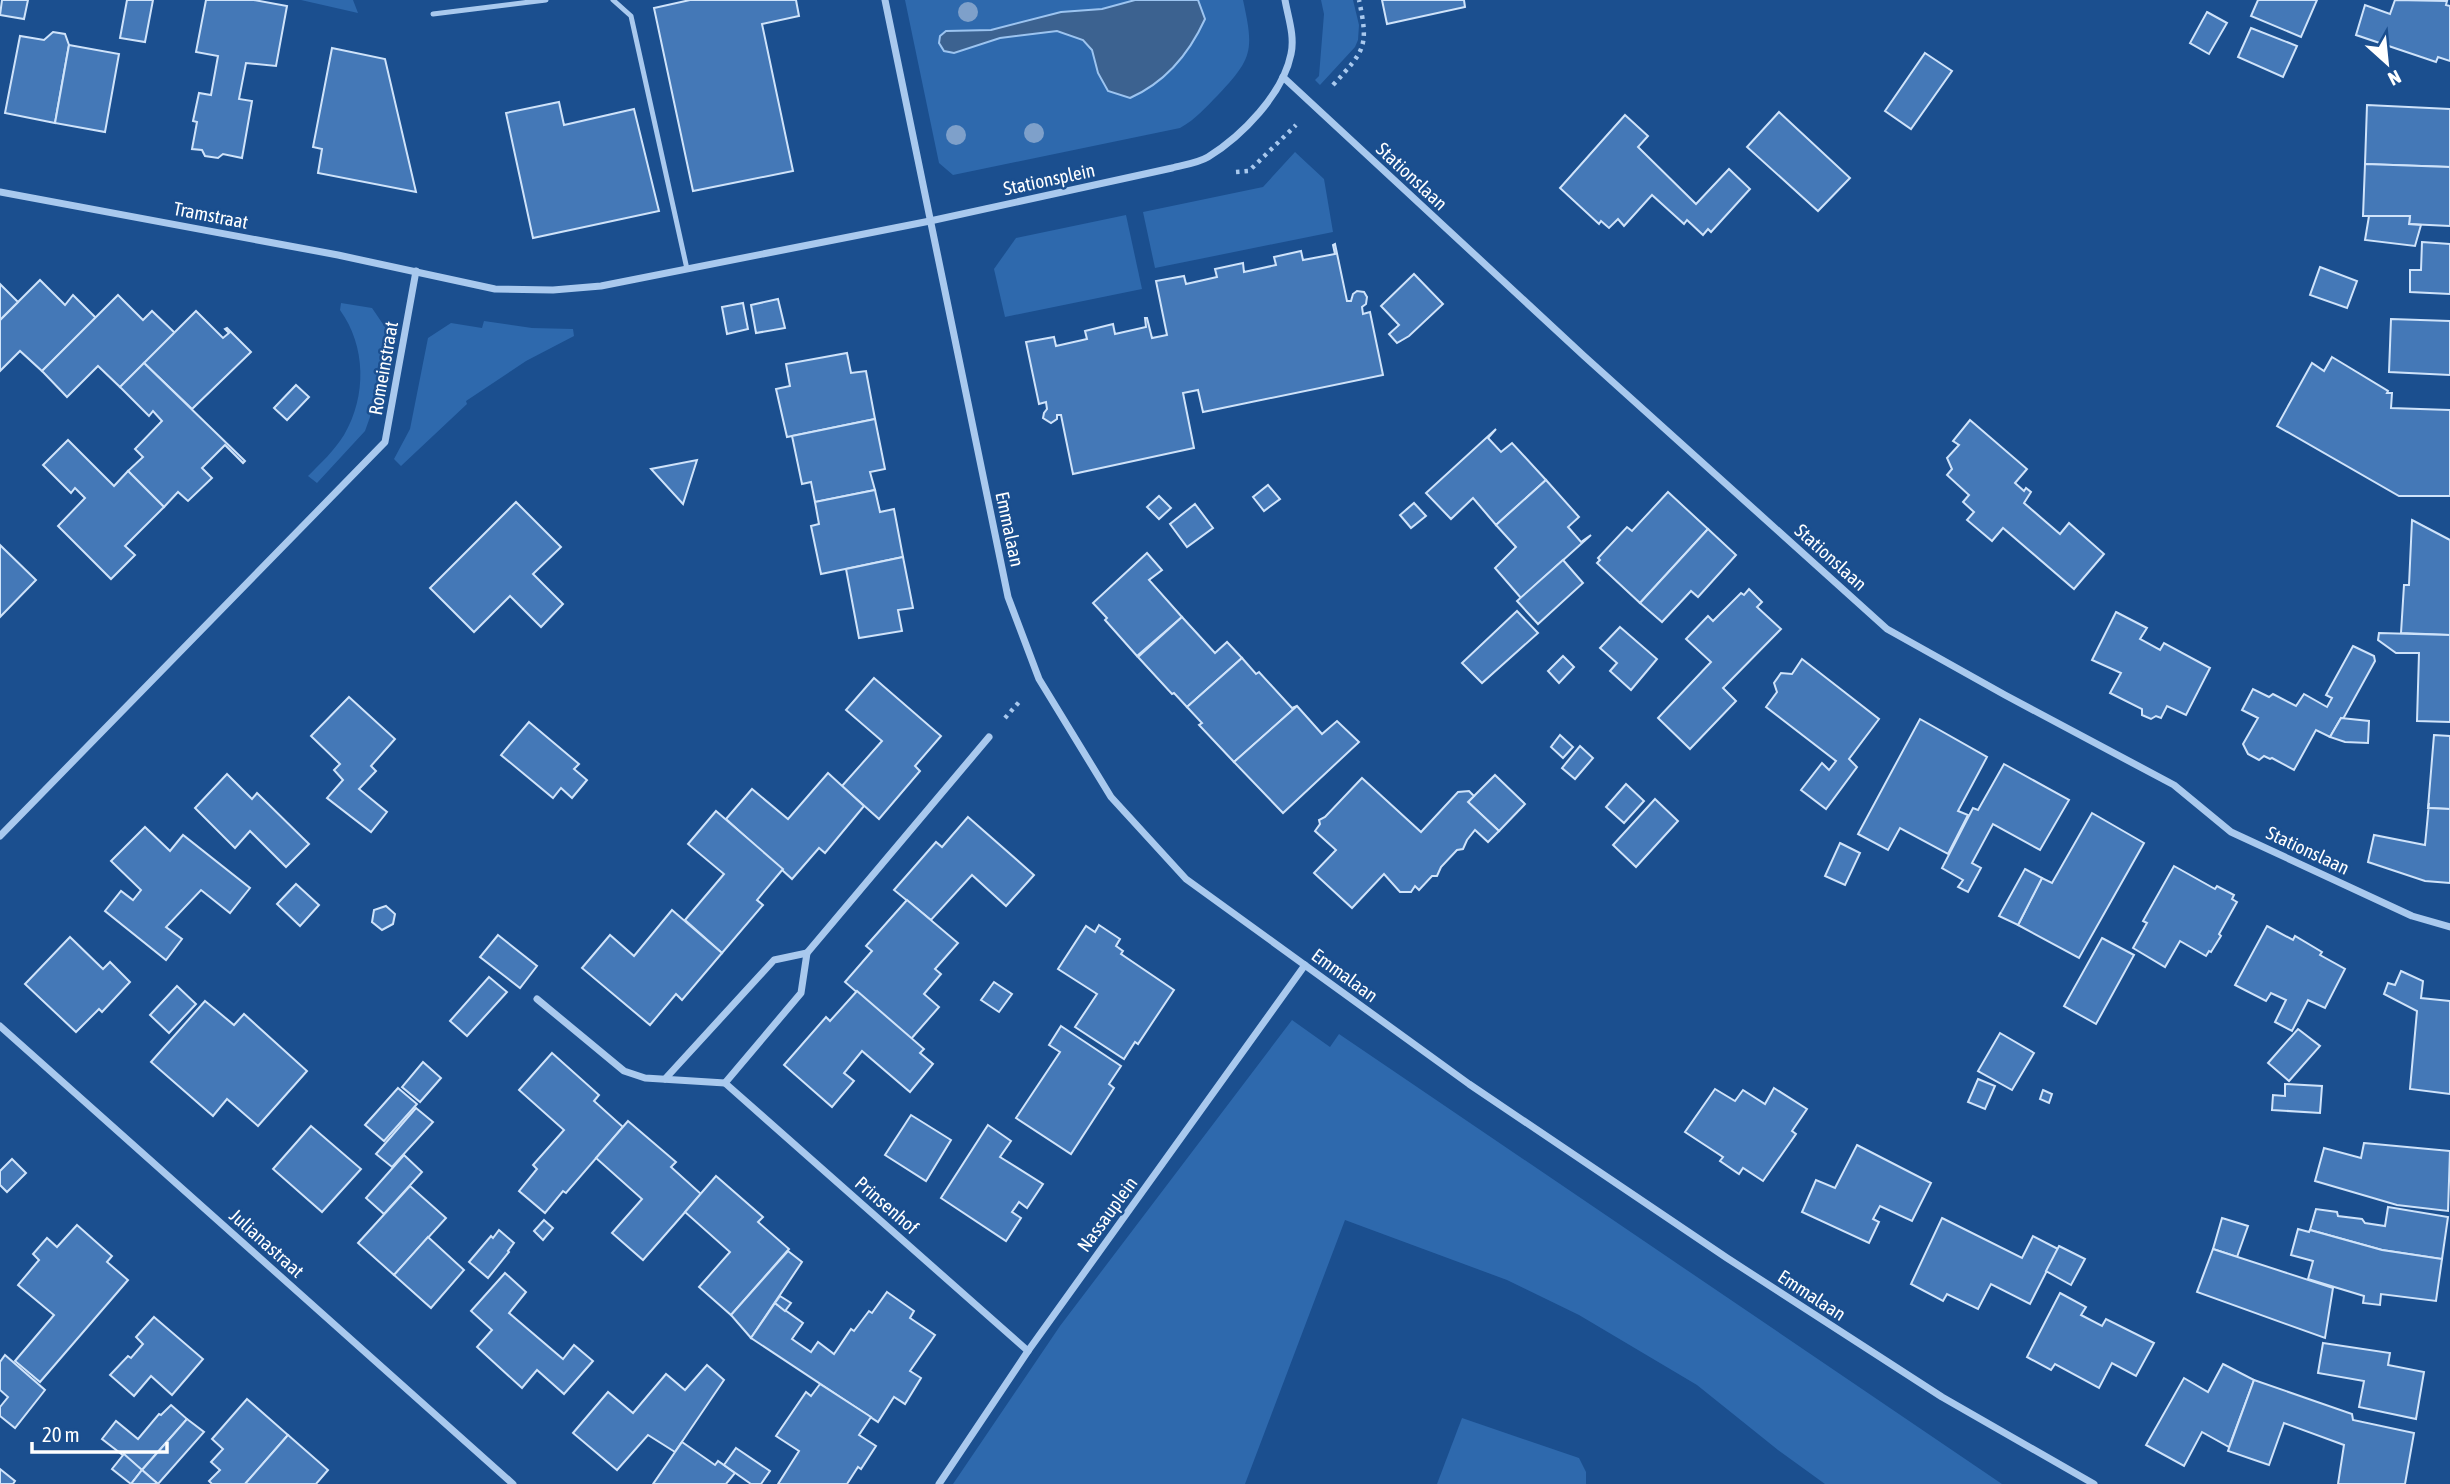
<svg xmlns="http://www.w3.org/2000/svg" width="2450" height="1484" font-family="'Asap Condensed',sans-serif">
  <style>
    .green { fill: #2e69ad }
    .water { fill: #3c6290; stroke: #9cc4f0; stroke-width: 2 }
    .building { fill: #4478b7; stroke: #cfe3fa; stroke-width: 2 }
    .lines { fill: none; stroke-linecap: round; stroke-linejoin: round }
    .path { stroke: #a9c9ee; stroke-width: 4.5; stroke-dasharray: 3.5 5; stroke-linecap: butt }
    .lane { stroke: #a9c9ee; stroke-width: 5 }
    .street { stroke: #a9c9ee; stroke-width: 7 }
    .tree { fill: #7ea0ca }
    .labels { text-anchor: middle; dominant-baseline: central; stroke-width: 5; stroke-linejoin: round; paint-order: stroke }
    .street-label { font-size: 19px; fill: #fff; stroke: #1b4f8f }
  </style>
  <rect width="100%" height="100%" fill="#1b4f8f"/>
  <g class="green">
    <polygon points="301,0 353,0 358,13"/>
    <path d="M905 0H1135L1102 9 1061 12 991 30 946 31 954 53C986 40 1050 21 1082 39 1093 46 1095 61 1098 73L1205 19 1198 0H1243C1254 50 1253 58 1218 95 1205 108 1196 119 1180 128L953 175 939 163Z"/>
    <polygon points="1321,0 1353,0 1359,25 1358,40 1355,47 1320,85 1315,80 1319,76 1324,14"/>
    <polygon points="1295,152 1324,179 1333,232 1155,268 1143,212 1263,187"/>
    <polygon points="1126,215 1142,289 1005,317 994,269 1016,238"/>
    <path d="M341 303 372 308 387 330 370 417 365 431 317 483 308 476C321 463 334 451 344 435 367 396 366 346 340 310Z"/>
    <polygon points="484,321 532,328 573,329 574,336 526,361 466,401 467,404 401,466 394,459 410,429 428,338 451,323 482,328"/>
    <polygon points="1292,1020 1330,1047 1339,1034 2002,1484 1825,1484 1778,1450 1697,1385 1579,1315 1507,1280 1345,1220 1245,1484 953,1484 1060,1326"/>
    <polygon points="1462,1418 1579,1458 1586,1472 1586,1484 1437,1484"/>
  </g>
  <path class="water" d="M1135 0H1198L1205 19C1189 54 1166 82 1130 98L1108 91 1098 73 1092 50 1083 40 1057 31 1000 38 954 53 944 51 939 43 940 36 946 31 991 30 1061 12 1102 9Z"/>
  <g class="building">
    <polygon points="2,0 28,0 24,19 0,15"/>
    <polygon points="127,0 153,0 145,42 120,38"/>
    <polygon points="206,0 254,0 287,6 276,66 246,63 239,99 252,101 242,158 223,154 218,158 205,156 202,150 192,149 197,122 193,121 199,93 211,95 218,56 196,52"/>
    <polygon points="690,0 796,0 799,16 762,24 793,171 693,191 654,8"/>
    <polygon points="1382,0 1464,0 1465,7 1387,24"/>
    <polygon points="2258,0 2317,0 2301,37 2251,16"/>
    <polygon points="2395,0 2447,1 2446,5 2450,6 2450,61 2438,57 2436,62 2356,35 2365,5 2390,14"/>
    <polygon points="2207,12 2227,23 2209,54 2190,43"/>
    <polygon points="2251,28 2297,46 2283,77 2238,57"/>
    <polygon points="53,32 65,34 69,45 55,123 5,113 20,36 44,40"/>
    <polygon points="69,45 119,54 105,132 55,123"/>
    <polygon points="332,48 385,59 416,192 318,173 322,149 313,147"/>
    <polygon points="1925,53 1952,71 1911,129 1885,111"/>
    <polygon points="559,102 564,125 634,109 659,211 533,238 506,113"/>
    <polygon points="2367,105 2450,109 2450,167 2365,164"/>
    <polygon points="1779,112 1850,178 1818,211 1747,147"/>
    <polygon points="1625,115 1648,136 1638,147 1696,204 1729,169 1750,189 1711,232 1708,229 1703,235 1687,220 1684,224 1652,195 1624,226 1618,219 1609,228 1601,221 1599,224 1560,188"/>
    <polygon points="2365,164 2450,167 2450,226 2409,224 2410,216 2363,216"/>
    <polygon points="2369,216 2410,216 2409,224 2421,225 2415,246 2365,240"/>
    <polygon points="2422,242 2450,244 2450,294 2410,292 2410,270 2421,270"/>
    <polygon points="1335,244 1347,301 1351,301 1353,294 1357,291 1364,292 1367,297 1366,304 1362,307 1363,314 1370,312 1383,375 1203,412 1198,390 1183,393 1194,448 1073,474 1061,415 1057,415 1057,419 1051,423 1043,418 1044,413 1047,409 1046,402 1039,404 1026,342 1054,337 1056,346 1087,339 1085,331 1113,324 1115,334 1146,327 1145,318 1147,318 1152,338 1167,335 1156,281 1184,276 1186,284 1217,277 1215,269 1243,263 1244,272 1276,265 1274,257 1301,251 1303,260 1335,254 1333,245"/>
    <polygon points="2320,267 2357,281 2347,308 2310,295"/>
    <polygon points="1414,274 1443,304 1409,336 1397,343 1389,334 1399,325 1381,306"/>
    <polygon points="40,280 65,305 73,295 96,318 42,371 20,351 0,371 0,320"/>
    <polygon points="0,284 18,302 0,320"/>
    <polygon points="118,295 143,320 152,311 175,333 120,387 98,366 67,397 42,371"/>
    <polygon points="778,299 785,328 756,333 751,305"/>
    <polygon points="743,303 748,329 727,334 722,307"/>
    <polygon points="196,311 223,338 229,333 225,329 227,328 251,352 192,409 144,363"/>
    <polygon points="2391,319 2450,321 2450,375 2389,372"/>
    <polygon points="847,353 851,373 866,371 875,419 787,437 776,389 790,386 786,364"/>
    <polygon points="2332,357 2388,391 2387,393 2392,393 2391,408 2450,410 2450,496 2399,496 2277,426 2312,363 2324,371"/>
    <polygon points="144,363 245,461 243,463 225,445 202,468 212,478 188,501 178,492 164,507 128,471 143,457 135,449 162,421 153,411 149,416 120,387"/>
    <polygon points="296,385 309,397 287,420 274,408"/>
    <polygon points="875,419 885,469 870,472 875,490 815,502 811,482 802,484 792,436"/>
    <polygon points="1970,420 2027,469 2015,483 2024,491 2026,488 2031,492 2024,503 2060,534 2069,523 2104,554 2074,589 2003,528 1992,541 1967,520 1974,512 1963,502 1969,495 1947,475 1952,469 1947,458 1959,445 1953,441"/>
    <polygon points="1496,429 1488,438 1501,452 1512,443 1546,480 1496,525 1473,498 1451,519 1426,493"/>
    <polygon points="68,440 114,486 128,471 164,507 125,546 135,555 111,579 58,526 85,498 75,488 71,493 43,465"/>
    <polygon points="697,460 683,504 651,469"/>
    <polygon points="1546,480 1579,517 1568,527 1581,542 1591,535 1521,598 1495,568 1516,547 1496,525"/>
    <polygon points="1268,485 1280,499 1264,511 1253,497"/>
    <polygon points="875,490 880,512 894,509 903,557 821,574 811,526 819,524 815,502"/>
    <polygon points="1668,492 1708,529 1640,603 1597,563 1600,560 1598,558 1627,527 1632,531"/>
    <polygon points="1159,496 1171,508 1159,519 1147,507"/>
    <polygon points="516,502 561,547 533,574 563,604 541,627 510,596 474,632 430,588"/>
    <polygon points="1414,503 1426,516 1411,528 1400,515"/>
    <polygon points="1195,504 1213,528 1187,547 1170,524"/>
    <polygon points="2412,520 2450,540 2450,635 2401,633 2404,585 2409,585"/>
    <polygon points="1708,529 1736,555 1698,597 1691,591 1662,622 1640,603"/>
    <polygon points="0,545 36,580 0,617"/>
    <polygon points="1147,553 1162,570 1149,580 1182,617 1137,656 1105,620 1107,618 1093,603"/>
    <polygon points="903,557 913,608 898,610 902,631 859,638 846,569"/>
    <polygon points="1563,560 1583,583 1538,624 1517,601"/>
    <polygon points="1749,589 1762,602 1757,607 1781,629 1723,688 1736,701 1690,749 1658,718 1711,662 1686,639 1708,616 1713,621 1741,593 1744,595"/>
    <polygon points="1517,611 1538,633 1482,683 1462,663"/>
    <polygon points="2116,612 2147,628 2140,639 2160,650 2164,643 2210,668 2186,715 2167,706 2161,718 2156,716 2151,719 2142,715 2142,709 2110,693 2121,673 2092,660"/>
    <polygon points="1182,617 1215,653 1227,642 1242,658 1187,707 1174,693 1172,694 1138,657"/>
    <polygon points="1620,627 1657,659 1631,690 1610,671 1617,663 1600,648"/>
    <polygon points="2379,633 2450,635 2450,722 2417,721 2419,653 2396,653 2378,640"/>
    <polygon points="2353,646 2374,656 2375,661 2343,719 2341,718 2330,737 2316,730 2294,770 2272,758 2270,759 2264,756 2259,760 2248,754 2243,744 2258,718 2242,710 2253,689 2269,697 2273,694 2296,706 2304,694 2327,707 2332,698 2326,695"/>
    <polygon points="1563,656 1574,667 1559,683 1548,671"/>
    <polygon points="1242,658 1256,674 1259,672 1292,708 1297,706 1234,762 1199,725 1202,723 1187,707"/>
    <polygon points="1802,659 1879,719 1849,759 1857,767 1826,809 1801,790 1822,763 1829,770 1836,761 1766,707 1777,692 1774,683 1781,673 1792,674"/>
    <polygon points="874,678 941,736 915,766 920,771 879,819 842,786 882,741 846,710"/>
    <polygon points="349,697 395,739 371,766 376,771 359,789 387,812 371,832 327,798 343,780 334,770 340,764 311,736"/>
    <polygon points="1297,706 1322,734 1337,721 1359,742 1283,813 1234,762"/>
    <polygon points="2341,718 2369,721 2368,743 2345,742 2330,737"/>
    <polygon points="1920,719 1987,757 1958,811 1968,815 1948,854 1900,828 1888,850 1858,834"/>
    <polygon points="529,722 579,764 574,769 587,780 572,798 561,788 553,798 501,755"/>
    <polygon points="1560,735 1573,747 1563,758 1551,747"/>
    <polygon points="2434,735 2450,736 2450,809 2428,808"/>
    <polygon points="1580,746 1593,758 1575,779 1562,768"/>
    <polygon points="2004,764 2069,800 2040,850 1993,824 1972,863 1981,868 1968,892 1958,887 1963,880 1942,868 1973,808 1978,810"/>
    <polygon points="828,773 864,806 825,853 819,848 792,879 726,819 752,789 788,819"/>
    <polygon points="227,774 252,799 257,793 309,844 286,867 250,831 235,848 195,808"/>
    <polygon points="1495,775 1525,804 1499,831 1468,802"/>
    <polygon points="1362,778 1421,832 1458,792 1469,791 1474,796 1468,802 1499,831 1488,842 1475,830 1467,840 1463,849 1457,850 1441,867 1437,876 1432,876 1419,890 1415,886 1411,892 1400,892 1384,874 1352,908 1314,873 1336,850 1315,831 1320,824 1319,820 1325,817"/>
    <polygon points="1626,784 1644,801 1624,823 1606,807"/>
    <polygon points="1655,799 1678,821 1636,867 1613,845"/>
    <polygon points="2429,803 2428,808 2450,809 2450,883 2425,881 2368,862 2374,835 2425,845"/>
    <polygon points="716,811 783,869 757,900 763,905 722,953 685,920 724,874 688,844"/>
    <polygon points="2092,813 2144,843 2079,958 2018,925 2042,878 2052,883"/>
    <polygon points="968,817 1034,875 1006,906 972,875 931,920 894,890 936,842 942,847"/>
    <polygon points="145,827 170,851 183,835 250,888 230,913 201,890 166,927 182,939 166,960 105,911 121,891 133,900 141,890 111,861"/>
    <polygon points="1840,843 1860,853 1845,885 1825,876"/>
    <polygon points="2174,866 2215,889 2217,886 2234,895 2232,899 2237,902 2219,934 2221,936 2211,952 2209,951 2206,956 2180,941 2165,967 2133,948 2147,923 2143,921"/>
    <polygon points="2025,869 2042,878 2018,925 1999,916"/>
    <polygon points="296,884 319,905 300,926 277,904"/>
    <polygon points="907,900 958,943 935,969 941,974 924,994 939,1007 911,1039 845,982 872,951 866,946"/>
    <polygon points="386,906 395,914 393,924 382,930 372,922 374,910"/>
    <polygon points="672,910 722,953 682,1000 676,994 650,1025 582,968 610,935 634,956"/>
    <polygon points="1099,925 1120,939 1116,946 1123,951 1121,954 1174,990 1138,1044 1135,1042 1124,1059 1075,1027 1097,994 1058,969 1086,926 1095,932"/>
    <polygon points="2267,926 2293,940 2295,936 2322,952 2320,955 2345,969 2325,1008 2308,1000 2292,1031 2275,1022 2286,1000 2271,993 2266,1001 2235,985"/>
    <polygon points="498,935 537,966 520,988 480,957"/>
    <polygon points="70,937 103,969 110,962 130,982 102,1012 99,1009 76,1032 25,984"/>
    <polygon points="2102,938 2134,955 2096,1024 2064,1006"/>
    <polygon points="2401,971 2423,981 2421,998 2450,1001 2450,1094 2410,1089 2417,1011 2384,994 2388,983 2395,985"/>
    <polygon points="489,977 507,992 467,1036 450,1021"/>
    <polygon points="994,982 1012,994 999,1012 981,1000"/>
    <polygon points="177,986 196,1004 169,1033 150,1015"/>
    <polygon points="857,991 924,1049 920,1053 933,1064 910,1092 862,1051 844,1073 854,1081 832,1107 784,1065 826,1017 830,1021"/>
    <polygon points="205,1001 234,1025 244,1014 307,1071 258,1126 227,1099 213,1116 151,1062"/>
    <polygon points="1061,1026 1121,1066 1109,1084 1114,1088 1071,1154 1016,1118 1060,1052 1049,1045"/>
    <polygon points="2298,1029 2320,1046 2289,1081 2268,1063"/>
    <polygon points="2000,1033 2034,1053 2012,1090 1978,1071"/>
    <polygon points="552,1053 599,1095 594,1101 623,1127 566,1193 563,1191 545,1213 519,1191 537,1169 533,1165 564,1130 519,1090"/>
    <polygon points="423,1062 441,1078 420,1102 402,1087"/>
    <polygon points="1978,1079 1995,1086 1985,1109 1968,1102"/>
    <polygon points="2285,1084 2322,1086 2320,1113 2272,1110 2273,1095 2285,1096"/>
    <polygon points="398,1088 417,1104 384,1141 365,1125"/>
    <polygon points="1774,1088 1807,1109 1792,1131 1796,1134 1763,1181 1743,1168 1739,1174 1720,1161 1723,1157 1685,1132 1715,1089 1735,1101 1743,1090 1765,1104"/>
    <polygon points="2043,1090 2052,1094 2049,1103 2040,1099"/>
    <polygon points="416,1108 433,1122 392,1167 376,1154"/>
    <polygon points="911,1115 951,1140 926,1181 885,1155"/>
    <polygon points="628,1121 676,1162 671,1167 701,1194 643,1260 612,1233 642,1199 596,1158"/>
    <polygon points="988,1125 1011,1141 1000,1157 1043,1184 1027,1208 1019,1202 1012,1212 1021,1218 1006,1241 941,1198"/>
    <polygon points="311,1126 361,1169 322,1212 273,1169"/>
    <polygon points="2364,1143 2450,1151 2448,1211 2397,1205 2315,1181 2324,1148 2361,1158"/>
    <polygon points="1857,1145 1931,1183 1912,1221 1880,1206 1873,1219 1879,1222 1869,1243 1802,1212 1816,1180 1835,1188"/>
    <polygon points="404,1155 422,1172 384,1214 366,1198"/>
    <polygon points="12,1159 26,1173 7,1192 0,1185 0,1171"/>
    <polygon points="716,1176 763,1217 758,1222 789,1249 731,1315 699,1287 730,1252 685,1212"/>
    <polygon points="410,1186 446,1218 394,1275 358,1243"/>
    <polygon points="2388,1207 2448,1217 2442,1259 2382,1250 2310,1230 2316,1209 2337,1212 2338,1216 2362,1219 2365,1223 2385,1226"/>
    <polygon points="1942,1218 2022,1258 2033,1236 2058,1249 2030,1304 1991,1284 1978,1309 1947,1294 1943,1301 1911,1284"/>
    <polygon points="2222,1218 2248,1226 2237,1257 2213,1249"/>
    <polygon points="544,1220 553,1228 543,1240 534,1231"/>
    <polygon points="77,1225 112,1256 107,1262 128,1280 40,1382 15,1361 54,1315 18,1285 39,1260 33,1254 47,1238 57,1247"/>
    <polygon points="2298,1229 2309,1232 2310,1230 2382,1250 2442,1259 2436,1301 2381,1294 2380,1305 2363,1303 2364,1296 2308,1279 2313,1261 2291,1255"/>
    <polygon points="499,1230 514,1243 508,1251 509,1252 488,1278 469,1262 491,1236 493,1238"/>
    <polygon points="428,1237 464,1270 431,1308 394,1275"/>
    <polygon points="2059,1246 2085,1259 2071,1285 2046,1271"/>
    <polygon points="2213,1249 2333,1288 2325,1338 2197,1292"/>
    <polygon points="788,1251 802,1262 751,1338 731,1315"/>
    <polygon points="505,1273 526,1292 509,1313 563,1359 574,1345 593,1361 564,1394 537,1370 522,1388 477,1347 492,1330 471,1311"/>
    <polygon points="887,1292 914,1311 910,1318 935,1335 910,1371 921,1378 905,1404 894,1397 878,1422 751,1338 775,1303 803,1323 792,1339 811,1352 818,1342 834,1354 851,1329 854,1331 869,1311 872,1313"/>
    <polygon points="2060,1293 2086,1307 2081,1315 2102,1326 2106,1319 2154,1343 2136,1376 2112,1363 2099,1388 2055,1364 2051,1370 2027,1357"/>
    <polygon points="780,1296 791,1303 785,1311 775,1303"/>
    <polygon points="154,1317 203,1359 172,1395 151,1376 134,1396 110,1375 128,1356 131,1358 143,1344 136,1337"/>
    <polygon points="2323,1343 2390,1353 2388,1365 2424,1372 2416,1419 2359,1407 2364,1381 2318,1373"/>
    <polygon points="5,1355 45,1390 15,1428 0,1416 0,1407 8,1397 0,1390 0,1362"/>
    <polygon points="2223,1364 2254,1380 2229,1447 2202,1432 2184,1466 2146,1445 2184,1378 2208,1392"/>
    <polygon points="707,1365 724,1380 675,1452 648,1435 617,1470 573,1433 608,1392 633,1413 666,1374 685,1390"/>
    <polygon points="2254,1380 2352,1414 2353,1420 2414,1433 2405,1484 2338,1484 2344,1445 2284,1423 2269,1465 2228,1451"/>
    <polygon points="820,1384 871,1417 859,1435 876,1446 861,1469 858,1467 847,1484 778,1484 799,1451 776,1436 806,1392 811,1396"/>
    <polygon points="247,1399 288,1435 245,1484 212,1484 209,1481 220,1470 211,1462 223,1449 212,1439"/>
    <polygon points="171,1405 187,1419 142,1470 102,1439 116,1421 138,1439 159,1414 161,1415"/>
    <polygon points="187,1419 204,1432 158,1484 142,1470"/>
    <polygon points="288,1435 328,1470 316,1484 245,1484"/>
    <polygon points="682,1442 715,1465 718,1461 735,1473 726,1484 653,1484"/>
    <polygon points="736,1448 770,1471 761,1484 751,1484 724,1465"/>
    <polygon points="124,1454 142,1470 131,1484 112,1469"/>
    <polygon points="0,1469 15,1481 13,1484 0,1484"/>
    <polygon points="142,1470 158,1484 131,1484"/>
  </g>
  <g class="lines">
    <g class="path">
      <path d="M1333 85C1365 50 1369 47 1359 0"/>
      <polyline points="1236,172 1249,171 1296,125"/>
      <polyline points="1005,718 1020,701"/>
    </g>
    <g class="lane">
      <polyline points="613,0 631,16 687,269"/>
      <polyline points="433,14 546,0"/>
    </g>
    <g class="street">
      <polyline points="885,0 1008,597 1039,679 1111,797 1186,879 1469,1084 1727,1258 1942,1397 2094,1484"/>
      <polyline points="1283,77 1584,356 1887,629 2005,695 2174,785 2231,832 2412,916 2450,927"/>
      <path d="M0 192 338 255 495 289 553 290 601 286 930 221 1172 168C1183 165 1198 163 1208 157 1242 136 1283 94 1291 54 1295 36 1288 17 1285 0"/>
      <polyline points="0,836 385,442 416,271"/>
      <polyline points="537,999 624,1071 645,1078 725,1083 1028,1351"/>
      <polyline points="0,1026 513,1484"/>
      <polyline points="665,1079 774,960 807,953"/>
      <polyline points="725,1083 801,993 807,953 989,737"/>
      <polyline points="939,1484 1028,1351 1305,965"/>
    </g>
  </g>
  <g class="tree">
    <circle cx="968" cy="12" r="10"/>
    <circle cx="1034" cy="133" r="10"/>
    <circle cx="956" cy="135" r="10"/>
  </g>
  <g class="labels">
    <g class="street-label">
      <text transform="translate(1412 176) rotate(43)">Stationslaan</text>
      <text transform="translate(1049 179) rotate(-12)">Stationsplein</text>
      <text transform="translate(211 215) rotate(11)">Tramstraat</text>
      <text transform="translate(383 368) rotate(-80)">Romeinstraat</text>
      <text transform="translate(1010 529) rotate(78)">Emmalaan</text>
      <text transform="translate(1831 557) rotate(42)">Stationslaan</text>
      <text transform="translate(2308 850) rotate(25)">Stationslaan</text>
      <text transform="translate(1345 975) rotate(36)">Emmalaan</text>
      <text transform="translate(887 1205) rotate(41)">Prinsenhof</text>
      <text transform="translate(1107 1214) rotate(-54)">Nassauplein</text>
      <text transform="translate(267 1243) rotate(42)">Julianastraat</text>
      <text transform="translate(1812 1295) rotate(33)">Emmalaan</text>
    </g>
  </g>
  <g transform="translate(2387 63) rotate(153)" stroke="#1b4f8f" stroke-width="5" paint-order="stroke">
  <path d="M0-5L12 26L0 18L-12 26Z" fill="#ffffff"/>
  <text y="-10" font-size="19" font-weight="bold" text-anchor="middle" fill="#ffffff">N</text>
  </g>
  <path d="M32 1442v10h135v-10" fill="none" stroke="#ffffff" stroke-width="3.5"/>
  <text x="42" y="1442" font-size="21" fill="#ffffff" stroke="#1b4f8f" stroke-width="5" paint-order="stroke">20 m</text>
</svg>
